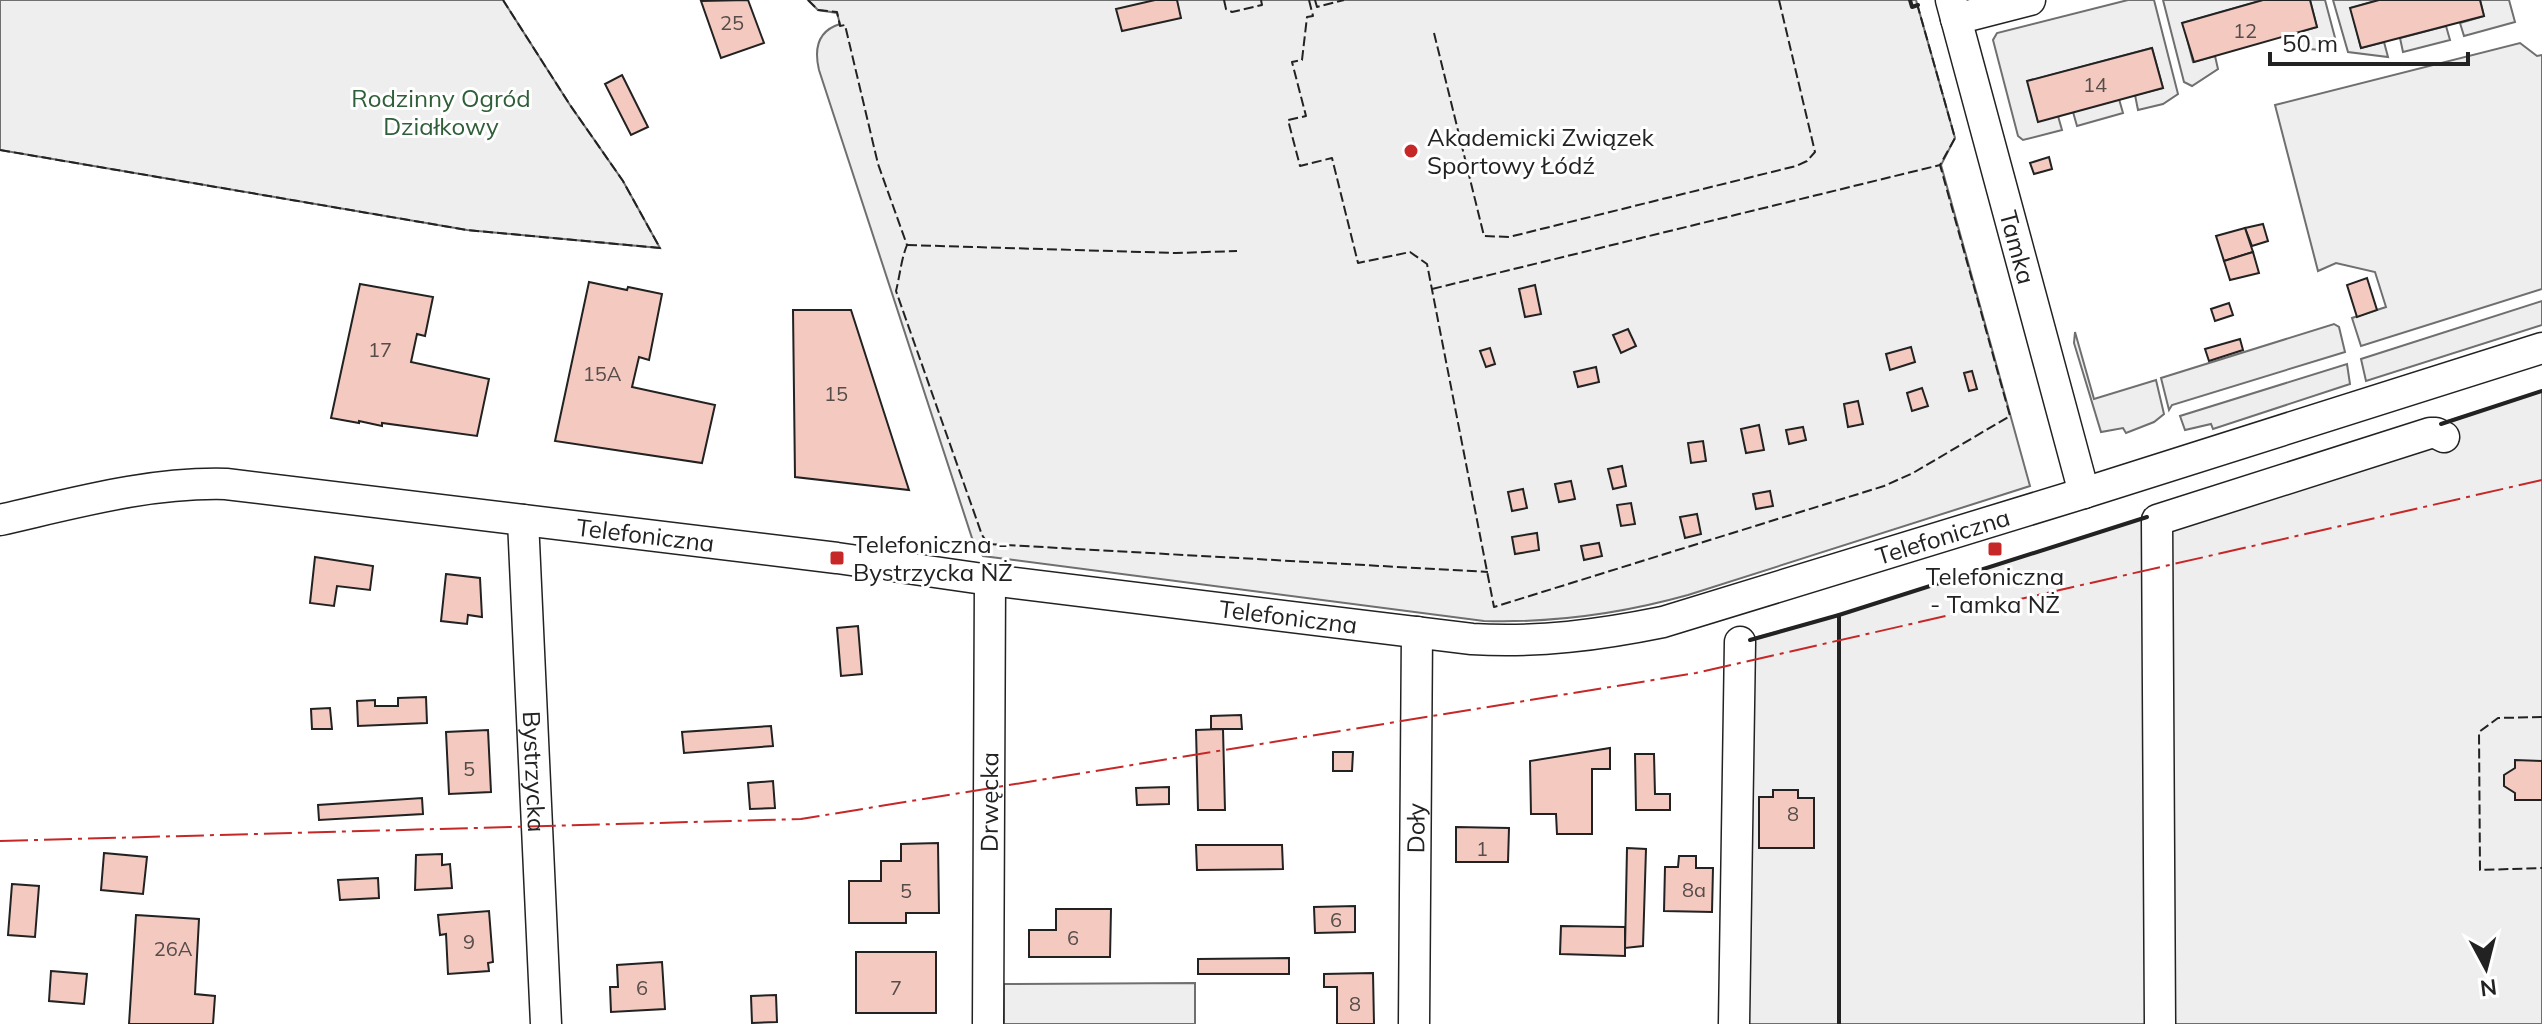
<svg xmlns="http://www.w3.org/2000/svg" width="2542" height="1024" font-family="Mulish,sans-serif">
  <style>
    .green { fill: #eee; stroke: #6f6f6f; stroke-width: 2 }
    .building { fill: #f3c9c0; stroke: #222; stroke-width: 2 }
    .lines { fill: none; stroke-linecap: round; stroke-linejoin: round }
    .minor-casing { stroke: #222; stroke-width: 33 }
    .minor { stroke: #fff; stroke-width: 30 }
    .fence { stroke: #222; stroke-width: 2; stroke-dasharray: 10 4; stroke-linecap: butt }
    .wall { stroke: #222; stroke-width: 4 }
    .power { stroke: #c62828; stroke-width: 2; stroke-dasharray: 28 6 4 6; stroke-linecap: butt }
    .poi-dot { fill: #c62828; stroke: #fff; stroke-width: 3 }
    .labels { text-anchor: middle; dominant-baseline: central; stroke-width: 6; stroke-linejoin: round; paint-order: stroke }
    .number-label { font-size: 20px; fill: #564c4a }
    .park-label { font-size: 24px; fill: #2f5e38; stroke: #fff }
    .poi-label { font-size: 24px; fill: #222; stroke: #fff; text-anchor: start }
    .street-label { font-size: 24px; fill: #222; stroke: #fff }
  </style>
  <rect width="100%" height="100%" fill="#fff"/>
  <g class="green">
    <polygon points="0,0 503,0 570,105 623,181 660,248 467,230 0,150"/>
    <path d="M808 0H1916L1955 138 1941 165 2030 486 1688 595C1620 614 1554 623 1484 621L983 556 972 538 819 70C814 49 817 31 840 24L837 13 818 10Z"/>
    <polygon points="2128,0 2154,0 2178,94 2163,104 2138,110 2135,95 2163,88 2152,48 2028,81 2038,121 2058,116 2062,130 2023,140 2018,136 1993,40 1997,33"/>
    <polygon points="2163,0 2263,0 2183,23 2193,62 2215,56 2218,69 2192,86 2184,82"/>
    <polygon points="2310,0 2325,0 2338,49 2336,51 2295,48 2292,34 2317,27"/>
    <polygon points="2333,0 2379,0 2351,8 2361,48 2384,42 2388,57 2348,52"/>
    <polygon points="2480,0 2509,0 2515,22 2464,36 2460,23 2484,16"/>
    <polygon points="2446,26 2450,40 2403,52 2400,38"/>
    <polygon points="2520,43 2537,56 2542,55 2542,289 2361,346 2352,318 2386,307 2375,272 2336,263 2318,271 2275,105"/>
    <polygon points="2119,99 2123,113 2077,126 2073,112"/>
    <polygon points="2542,301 2542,325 2366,381 2361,359"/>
    <polygon points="2334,324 2339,327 2345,352 2172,405 2169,410 2161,378"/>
    <polygon points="2075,332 2094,399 2156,380 2164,414 2154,422 2126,433 2123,428 2101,432 2074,343"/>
    <polygon points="2347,364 2350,384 2213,429 2211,424 2185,430 2180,416"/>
    <polygon points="2542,391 2542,1024 1724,1024 1729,645 1839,615"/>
    <polygon points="1195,983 1195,1024 1004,1024 1004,984"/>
  </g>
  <g class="building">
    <polygon points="748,0 764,43 721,58 701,1"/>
    <polygon points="1155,0 1177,0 1181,18 1122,31 1116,9"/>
    <polygon points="2263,0 2310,0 2317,27 2194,62 2182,23"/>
    <polygon points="2379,0 2480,0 2484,16 2361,48 2350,8"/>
    <polygon points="2152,48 2163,88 2038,122 2027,81"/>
    <polygon points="622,75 648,127 631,135 605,84"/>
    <polygon points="2049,157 2052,169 2034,174 2030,163"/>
    <polygon points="2263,224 2268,241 2252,246 2245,228"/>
    <polygon points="2245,228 2253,252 2224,261 2216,236"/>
    <polygon points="2253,252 2259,273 2230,280 2224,261"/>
    <polygon points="2367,278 2377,310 2357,317 2347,285"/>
    <polygon points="589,282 627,290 628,287 662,294 649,360 639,357 632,387 715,405 702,463 555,441"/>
    <polygon points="360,284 433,297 425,336 417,334 411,362 489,379 477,436 382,423 382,426 359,421 359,423 331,418"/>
    <polygon points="1535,285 1541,314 1525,317 1519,289"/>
    <polygon points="2229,303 2233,315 2215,321 2211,309"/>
    <polygon points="793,310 851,310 909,490 795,477"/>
    <polygon points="1628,329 1636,346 1621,353 1613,335"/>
    <polygon points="2240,339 2243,350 2209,361 2205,349"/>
    <polygon points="1911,347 1915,362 1890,370 1886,354"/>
    <polygon points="1490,348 1495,364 1486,367 1480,351"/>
    <polygon points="1596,367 1599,382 1578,387 1574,372"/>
    <polygon points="1972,371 1977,389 1969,391 1964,373"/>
    <polygon points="1922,388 1928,406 1912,411 1907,393"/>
    <polygon points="1858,401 1863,424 1848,427 1844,404"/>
    <polygon points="1759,425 1764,450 1746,453 1741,429"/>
    <polygon points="1803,427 1806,440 1789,444 1786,430"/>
    <polygon points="1703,441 1706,461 1691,463 1688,443"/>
    <polygon points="1622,466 1626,486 1613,489 1608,469"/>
    <polygon points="1571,481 1575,499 1559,502 1555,484"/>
    <polygon points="1523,489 1527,508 1512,511 1508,492"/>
    <polygon points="1770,491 1773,506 1756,509 1753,494"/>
    <polygon points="1631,503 1635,524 1621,526 1617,505"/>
    <polygon points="1697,514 1701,534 1685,538 1680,517"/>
    <polygon points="1537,533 1539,550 1515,554 1512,537"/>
    <polygon points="1599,543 1602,556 1584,560 1581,546"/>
    <polygon points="315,557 373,566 370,590 337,586 334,606 310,603"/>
    <polygon points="446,574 480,578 482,617 468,615 467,624 441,621"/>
    <polygon points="858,626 862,674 841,676 837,628"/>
    <polygon points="426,697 427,723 358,726 357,701 375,700 375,706 398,706 398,698"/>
    <polygon points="330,708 332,729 312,729 311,709"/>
    <polygon points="1241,715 1242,729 1211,729 1211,716"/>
    <polygon points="771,726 773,746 684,753 682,732"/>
    <polygon points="1223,729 1225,810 1198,810 1196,730"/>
    <polygon points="488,730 491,792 449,794 446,732"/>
    <polygon points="1610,748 1610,769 1592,769 1592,834 1557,834 1556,814 1531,814 1530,761"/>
    <polygon points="1333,752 1353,752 1352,771 1333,771"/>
    <polygon points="1635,754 1654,754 1655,794 1670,794 1670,810 1636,810"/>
    <polygon points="2515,760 2542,761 2542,800 2515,800 2515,793 2504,786 2504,775 2515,768"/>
    <polygon points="773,781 775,808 750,809 748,783"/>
    <polygon points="1169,787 1169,804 1137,805 1136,788"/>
    <polygon points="1773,790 1798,790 1798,798 1814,798 1814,848 1759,848 1759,797 1773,797"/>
    <polygon points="422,798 423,814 319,820 318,805"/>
    <polygon points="1456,827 1509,828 1508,862 1456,862"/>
    <polygon points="938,843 939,913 906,913 906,923 849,923 849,881 881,881 881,861 901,861 901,844"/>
    <polygon points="1196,845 1282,845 1283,869 1197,870"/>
    <polygon points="1627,848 1646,849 1643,946 1625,948"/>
    <polygon points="104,853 147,857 143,894 101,890"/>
    <polygon points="442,854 442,865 450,864 452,888 415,890 416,855"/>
    <polygon points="1679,856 1696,856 1696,868 1713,868 1712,912 1664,911 1665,867 1678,867"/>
    <polygon points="378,878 379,898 340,900 338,880"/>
    <polygon points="12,884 39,886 35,937 8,935"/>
    <polygon points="1355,906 1355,932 1315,933 1314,907"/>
    <polygon points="1056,909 1111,909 1110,957 1029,957 1029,930 1056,930"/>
    <polygon points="489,911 493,962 488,963 489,971 448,974 446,934 440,935 438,915"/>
    <polygon points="136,915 199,919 195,994 215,996 213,1024 129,1024"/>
    <polygon points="1561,926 1625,927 1625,956 1560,954"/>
    <rect x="856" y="952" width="80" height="61"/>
    <polygon points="1289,958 1289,974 1198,974 1198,959"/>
    <polygon points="662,962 665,1009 611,1012 610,987 618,987 617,965"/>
    <polygon points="51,971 87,974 84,1004 49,1001"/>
    <polygon points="1373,973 1374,1024 1337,1024 1337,987 1324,987 1324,974"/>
    <polygon points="776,995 777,1022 752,1023 751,996"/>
  </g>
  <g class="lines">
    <g class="minor-casing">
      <g id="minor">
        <path id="s1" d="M1951 0 2084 493"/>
        <polyline points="1956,19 2030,0"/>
        <path id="s2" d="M0 520C75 503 149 482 226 484L837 558 990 580 1472 639C1538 643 1599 635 1663 622L2084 493 2542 348"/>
        <path id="s3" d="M523 520 546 1024"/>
        <path id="s4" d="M988 1024 990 580"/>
        <path id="s5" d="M1414 1024 1417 632"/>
        <polyline points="1734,1024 1740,642"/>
        <polyline points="2160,1024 2157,520 2430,433 2436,433 2444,437"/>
      </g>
    </g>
    <use href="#minor" class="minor"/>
    <g class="fence">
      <path d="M808 0 818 10 837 12 840 26 845 25 878 164 907 245C901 260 900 275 896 291L982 535 988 544 1488 572"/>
      <polyline points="1224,0 1226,9 1232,12 1262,5 1261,0"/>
      <polyline points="1309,0 1313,16 1307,17 1302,60 1292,62 1306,116 1288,120 1300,166 1332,158 1358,263 1410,252 1427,264 1494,607 1884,486 1913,473 2010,416 1940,165 1955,138 1916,0"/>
      <polyline points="1315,0 1317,7 1344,0"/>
      <polyline points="1434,33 1484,236 1509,237 1796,166 1807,161 1815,152 1779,0"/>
      <polyline points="0,150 467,230 660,248 623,181 570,105 503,0"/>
      <polyline points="907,245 1176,253 1237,251"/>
      <polyline points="1432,289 1940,165"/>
      <polyline points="2542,717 2498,718 2479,732 2480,870 2542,868"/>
    </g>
    <g class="wall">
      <polyline points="1910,0 1912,7 1918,5"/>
      <polyline points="2441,424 2542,391"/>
      <polyline points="1839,615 1839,1024"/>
      <polyline points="1750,640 1839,615 2147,517"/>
    </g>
    <polyline class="power" points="0,841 801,819 1696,673 2542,480"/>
  </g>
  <g class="poi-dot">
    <circle cx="1411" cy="151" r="8"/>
    <rect x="1987" y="541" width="16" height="16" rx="4"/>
    <rect x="829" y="550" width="16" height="16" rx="4"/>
  </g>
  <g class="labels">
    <g class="number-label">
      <text x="732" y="22">25</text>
      <text x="2245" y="30">12</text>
      <text x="2095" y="84">14</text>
      <text x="380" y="349">17</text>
      <text x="602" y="373">15A</text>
      <text x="836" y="393">15</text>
      <text x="469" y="768">5</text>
      <text x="1793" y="813">8</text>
      <text x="1482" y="848">1</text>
      <text x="1694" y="889">8a</text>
      <text x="906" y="890">5</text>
      <text x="1336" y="919">6</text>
      <text x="1073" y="937">6</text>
      <text x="469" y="941">9</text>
      <text x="173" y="948">26A</text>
      <text x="642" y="987">6</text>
      <text x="896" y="987">7</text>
      <text x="1355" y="1003">8</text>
    </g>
    <g class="park-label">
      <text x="441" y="98">Rodzinny Ogród<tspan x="441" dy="28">Działkowy</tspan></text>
    </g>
    <g class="poi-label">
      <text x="1427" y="137">Akademicki Związek<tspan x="1427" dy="28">Sportowy Łódź</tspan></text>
      <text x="853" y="544">Telefoniczna -<tspan x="853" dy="28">Bystrzycka NŻ</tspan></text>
      <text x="1995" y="576" text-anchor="middle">Telefoniczna<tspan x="1995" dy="28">- Tamka NŻ</tspan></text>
    </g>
    <g class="street-label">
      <text stroke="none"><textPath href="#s1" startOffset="256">Tamka</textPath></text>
      <text stroke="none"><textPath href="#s2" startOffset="652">Telefoniczna</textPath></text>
      <text stroke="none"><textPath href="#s2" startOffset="1970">Telefoniczna</textPath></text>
      <text stroke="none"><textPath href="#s2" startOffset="1300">Telefoniczna</textPath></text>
      <text stroke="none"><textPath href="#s3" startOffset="252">Bystrzycka</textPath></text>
      <text stroke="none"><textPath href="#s4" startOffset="222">Drwęcka</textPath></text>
      <text stroke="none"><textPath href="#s5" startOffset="196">Doły</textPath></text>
    </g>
  </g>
  <g transform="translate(2486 968) rotate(173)" stroke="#ffffff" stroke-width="6" paint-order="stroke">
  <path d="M0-6L14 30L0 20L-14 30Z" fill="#222222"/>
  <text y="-12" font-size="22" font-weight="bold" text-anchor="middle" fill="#222222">N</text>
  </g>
  <path d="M2270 52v12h198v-12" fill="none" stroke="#222222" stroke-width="4"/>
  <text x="2282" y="52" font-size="24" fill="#222222" stroke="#ffffff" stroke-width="6" paint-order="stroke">50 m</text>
</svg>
